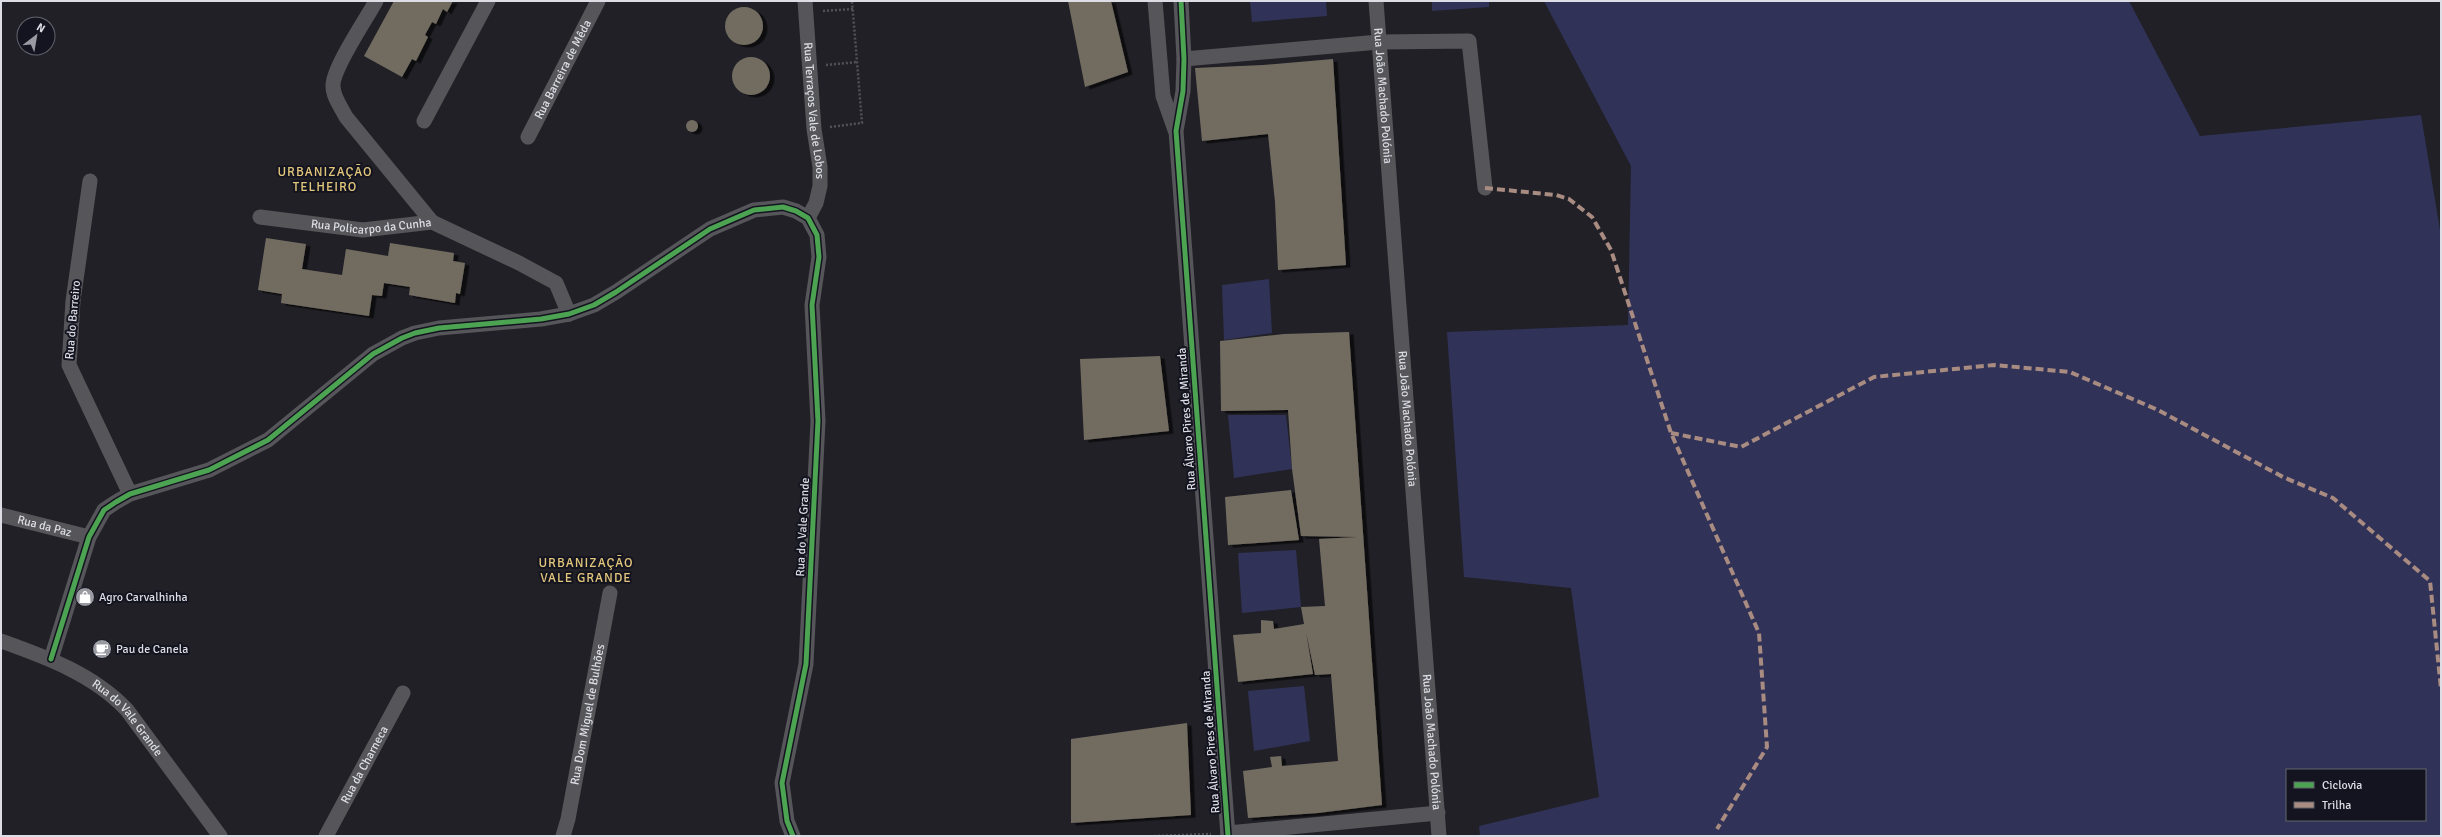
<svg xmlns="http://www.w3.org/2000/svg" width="2442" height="837" font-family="Signika,sans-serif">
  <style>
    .green { fill: #313258; fill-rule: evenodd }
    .building { fill: #726c61; filter: url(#shadow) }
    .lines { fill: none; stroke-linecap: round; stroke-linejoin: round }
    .path { stroke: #525256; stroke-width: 2.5; stroke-dasharray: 2 2; stroke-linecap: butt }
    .minor { stroke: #56565a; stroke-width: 15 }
    .quiet { stroke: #a88b81; stroke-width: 4; stroke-dasharray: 8 4; stroke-linecap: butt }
    .cycleway-casing { stroke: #13141f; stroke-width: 8 }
    .cycleway { stroke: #4ca352; stroke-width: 5 }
    .labels { text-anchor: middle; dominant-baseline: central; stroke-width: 4; stroke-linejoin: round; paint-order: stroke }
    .street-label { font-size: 12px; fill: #dcdde5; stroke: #13141f }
    .poi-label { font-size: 12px; fill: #dcdde5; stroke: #13141f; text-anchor: start }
    .neighbourhood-label { font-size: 13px; letter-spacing: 1px; fill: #e2c67b; stroke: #13141f }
  </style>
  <defs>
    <filter id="shadow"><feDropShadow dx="4.5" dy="2.5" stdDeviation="0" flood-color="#0009"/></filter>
  </defs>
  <rect width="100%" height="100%" fill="#202026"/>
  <g class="green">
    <polygon points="1250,1 1326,1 1327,16 1252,22"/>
    <polygon points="1432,1 1489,1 1489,7 1432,11"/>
    <path d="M1544 1H2129L2200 136 2421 115 2441 236V836H1480L1479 826 1599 797 1571 588 1464 577 1447 332 1628 325 1631 166ZM2287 770H2425V820H2287Z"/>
    <polygon points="1269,279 1272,333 1224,340 1222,285"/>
    <polygon points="1228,415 1286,415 1292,469 1234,478"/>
    <polygon points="1296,550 1301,607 1242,613 1238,553"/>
    <polygon points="1304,686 1310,741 1254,751 1248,691"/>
  </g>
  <g class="building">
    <polygon points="394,1 453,1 447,12 443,9 436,24 432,22 425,35 428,37 416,61 412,59 402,77 364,56"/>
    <polygon points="1068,1 1111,1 1128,72 1085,87"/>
    <circle cx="744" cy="26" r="19"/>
    <circle cx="751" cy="76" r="19"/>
    <polygon points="1333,59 1346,265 1278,270 1275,202 1268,134 1202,141 1195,68 1263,65"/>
    <circle cx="692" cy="126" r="6"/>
    <polygon points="266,238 306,244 302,269 342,275 346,249 388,256 390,243 454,253 453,261 465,263 460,294 456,293 455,303 409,295 410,287 384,283 382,296 372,295 369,316 281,303 282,294 258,290"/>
    <polygon points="1349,332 1382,805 1318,813 1248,818 1243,771 1272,767 1270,757 1281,756 1282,766 1338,761 1331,674 1315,675 1306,632 1313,674 1238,682 1233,635 1261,633 1261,620 1273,621 1274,629 1304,624 1301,607 1325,606 1319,539 1358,537 1301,536 1292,469 1288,410 1221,411 1220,341 1284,334"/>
    <polygon points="1160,356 1169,431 1084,440 1080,359"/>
    <polygon points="1291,490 1299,540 1228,545 1225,497"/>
    <polygon points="1187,723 1191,815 1071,823 1071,739"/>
  </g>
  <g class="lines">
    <g class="path">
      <polyline points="823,11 853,9"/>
      <polyline points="826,65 857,62"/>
      <polyline points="830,127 862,123 852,1"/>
      <polyline points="1154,836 1211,834"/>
    </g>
    <g class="minor">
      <path d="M376 1C367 18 332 69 333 86 333 97 341 107 346 117L432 222"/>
      <path id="s1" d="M805 1 814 129 820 167V186L816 203 808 218"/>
      <polyline points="1155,1 1163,96 1175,130"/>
      <polyline points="1181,1 1184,59 1183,91 1176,131 1228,836"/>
      <path id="s2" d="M1376 1 1439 836"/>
      <polyline points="1184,59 1379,42 1469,41 1485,188"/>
      <polyline points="424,121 488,1"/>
      <path id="s3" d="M528 137 598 1"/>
      <polyline points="90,181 73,301 69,365 130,494"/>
      <path id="s4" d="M260 217 363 230 432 222 519 263 556 283 569 314"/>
      <path id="s5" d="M1 515 89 537"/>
      <path id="s6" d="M1 641C46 657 93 674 127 710L220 836"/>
      <polyline points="51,659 89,537 104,510 116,502 130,494 209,470 268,440 373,354 402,338 415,333 439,328 541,319 569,314 594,305 616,292 710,229 754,210 783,207 796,211 808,218 817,235 819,257 812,305 818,421 806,664 782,783 787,821 793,836"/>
      <polyline points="1228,833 1438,813"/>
      <path id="s7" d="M326 836 403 693"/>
      <path id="s8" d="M563 836 568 819 610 593"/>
    </g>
    <g class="quiet">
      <polyline points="1485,188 1556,195 1569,199 1592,217 1611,250 1671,433 1759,633 1767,747 1717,829"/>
      <polyline points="1671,433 1741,447 1874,377 1994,365 2070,372 2158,410 2283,477 2333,498 2430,581 2441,689"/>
    </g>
    <g class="cycleway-casing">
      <g id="cycleway">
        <polyline points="1181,1 1184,59 1183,91 1176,131 1228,836"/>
        <polyline points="51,659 89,537 104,510 116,502 130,494 209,470 268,440 373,354 402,338 415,333 439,328 541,319 569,314 594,305 616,292 710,229 754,210 783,207 796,211 808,218 817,235 819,257 812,305 818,421 806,664 782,783 787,821 793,836"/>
      </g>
    </g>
    <use href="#cycleway" class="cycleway"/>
  </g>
  <defs>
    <g id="shop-disc" transform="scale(1)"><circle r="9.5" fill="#9a9ba2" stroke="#13141f"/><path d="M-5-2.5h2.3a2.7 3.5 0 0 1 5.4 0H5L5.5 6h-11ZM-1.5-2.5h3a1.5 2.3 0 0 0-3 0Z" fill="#fff"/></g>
    <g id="cafe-disc" transform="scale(1)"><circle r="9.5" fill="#9a9ba2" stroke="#13141f"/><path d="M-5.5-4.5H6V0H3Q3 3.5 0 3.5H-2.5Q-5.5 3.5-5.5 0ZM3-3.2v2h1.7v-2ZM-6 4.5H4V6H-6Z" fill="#fff"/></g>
  </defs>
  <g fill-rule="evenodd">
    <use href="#shop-disc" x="85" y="597"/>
    <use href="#cafe-disc" x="102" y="649"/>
  </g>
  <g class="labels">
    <g class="street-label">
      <text stroke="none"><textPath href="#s3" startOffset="76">Rua Barreira de Mêda</textPath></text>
      <text stroke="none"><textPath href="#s2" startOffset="95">Rua João Machado Polónia</textPath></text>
      <text stroke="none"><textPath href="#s1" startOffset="110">Rua Terraços Vale de Lobos</textPath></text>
      <text stroke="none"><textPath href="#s4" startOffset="112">Rua Policarpo da Cunha</textPath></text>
      <text transform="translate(73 320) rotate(-85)">Rua do Barreiro</text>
      <text transform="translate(1187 419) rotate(-94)">Rua Álvaro Pires de Miranda</text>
      <text stroke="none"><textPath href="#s2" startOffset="419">Rua João Machado Polónia</textPath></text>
      <text stroke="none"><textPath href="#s5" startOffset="45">Rua da Paz</textPath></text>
      <text transform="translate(803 527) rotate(-87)">Rua do Vale Grande</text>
      <text stroke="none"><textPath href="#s8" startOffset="124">Rua Dom Miguel de Bulhões</textPath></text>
      <text stroke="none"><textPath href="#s6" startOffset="151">Rua do Vale Grande</textPath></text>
      <text transform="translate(1211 742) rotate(-94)">Rua Álvaro Pires de Miranda</text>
      <text stroke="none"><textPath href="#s2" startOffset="743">Rua João Machado Polónia</textPath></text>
      <text stroke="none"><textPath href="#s7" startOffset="81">Rua da Charneca</textPath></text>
    </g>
    <g class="poi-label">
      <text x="99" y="597">Agro Carvalhinha</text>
      <text x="116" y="649">Pau de Canela</text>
    </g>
    <g class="neighbourhood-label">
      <text x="325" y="172">URBANIZAÇÃO<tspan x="325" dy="15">TELHEIRO</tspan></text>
      <text x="586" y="563">URBANIZAÇÃO<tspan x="586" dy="15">VALE GRANDE</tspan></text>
    </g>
  </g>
  <rect width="2442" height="837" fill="none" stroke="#dcdde5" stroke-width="4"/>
  <rect x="2286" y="769" width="140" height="52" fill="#13141f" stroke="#63646e"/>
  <rect x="2294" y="782" width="20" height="6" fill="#4ca352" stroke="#63646e"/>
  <text x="2322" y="789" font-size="12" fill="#dcdde5">Ciclovia</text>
  <rect x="2294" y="802" width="20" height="6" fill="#a88b81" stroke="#63646e"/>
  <text x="2322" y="809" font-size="12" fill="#dcdde5">Trilha</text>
  <g transform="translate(36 36) rotate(31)"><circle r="19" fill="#13141f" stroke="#63646e"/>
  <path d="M0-3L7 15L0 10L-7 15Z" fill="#9a9ba2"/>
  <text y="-6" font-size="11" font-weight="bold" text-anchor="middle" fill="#dcdde5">N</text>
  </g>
</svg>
